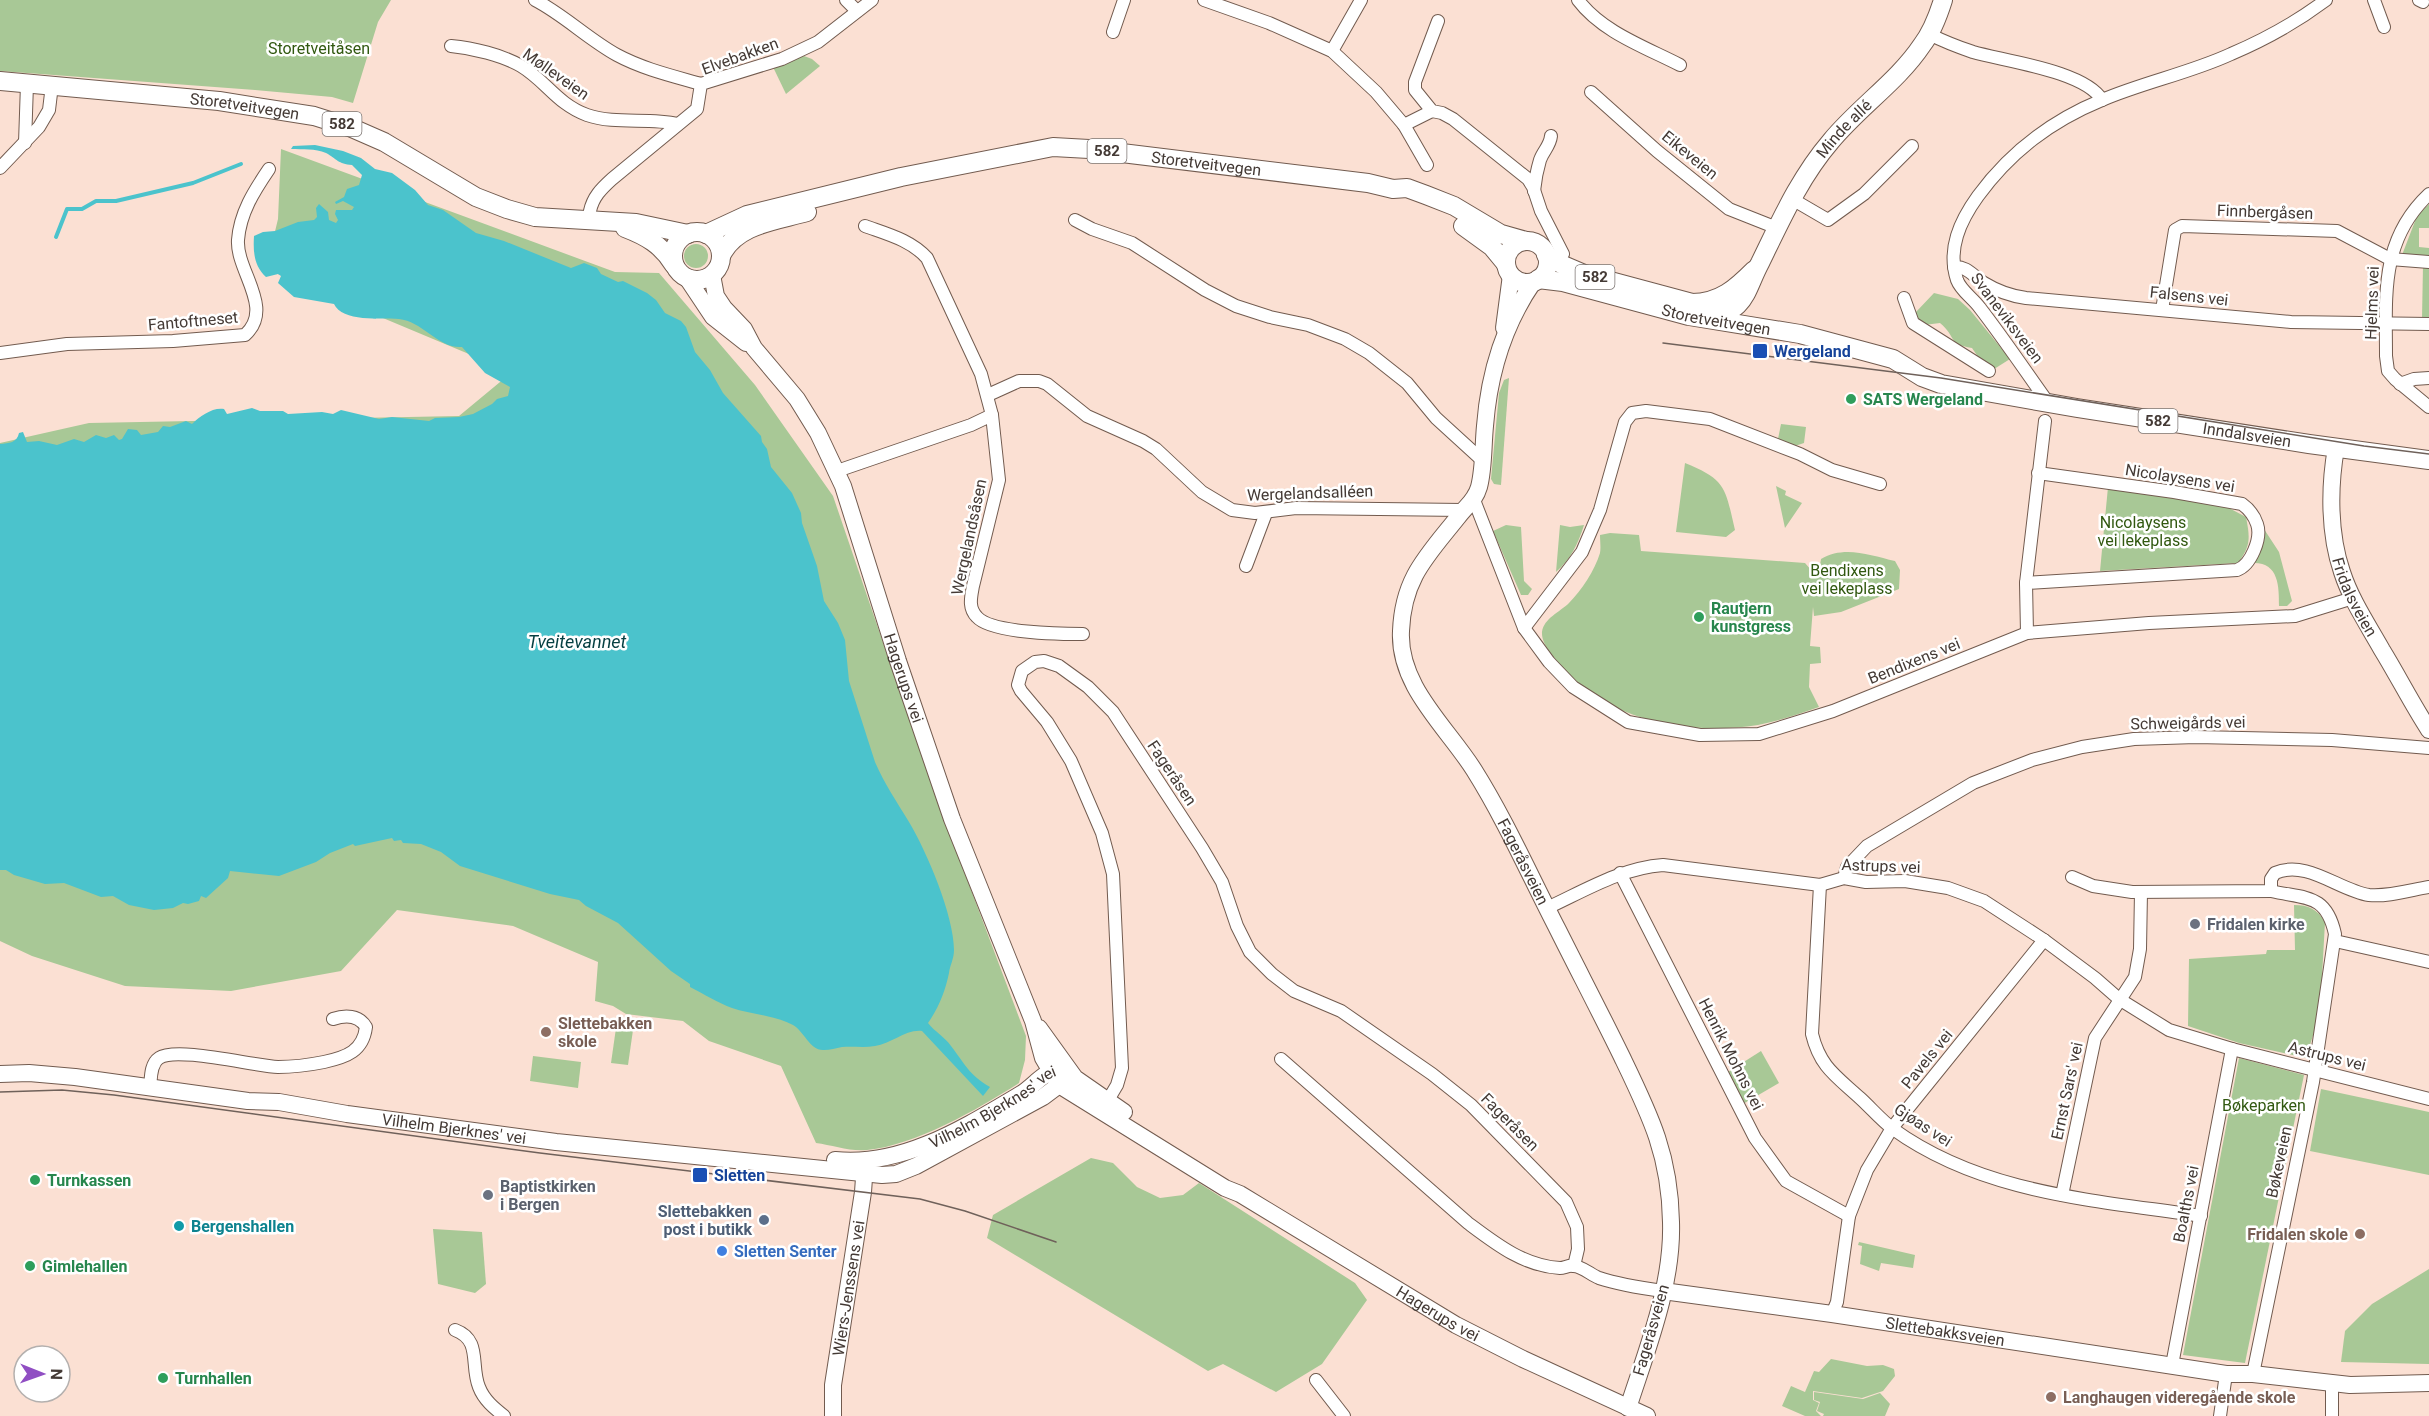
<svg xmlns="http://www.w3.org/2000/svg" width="2429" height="1416" font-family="Roboto,sans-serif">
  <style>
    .green { fill: #a8c896 }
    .water { fill: #4bc3cc }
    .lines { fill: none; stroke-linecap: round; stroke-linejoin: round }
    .stream { stroke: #4bc3cc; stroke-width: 4 }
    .street-casing { stroke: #725b4f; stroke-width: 14 }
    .secondary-casing { stroke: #725b4f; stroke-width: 18 }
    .primary-casing { stroke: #725b4f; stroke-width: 20 }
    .street { stroke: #fff; stroke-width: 12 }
    .secondary { stroke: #fff; stroke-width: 16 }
    .primary { stroke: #fff; stroke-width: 18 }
    .tram { stroke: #6f615a; stroke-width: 1.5 }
    .transit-dot { fill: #1a4fb4; stroke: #fff; stroke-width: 2 }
    .leisure-dot { fill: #2e9e5b; stroke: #fff; stroke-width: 2 }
    .worship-dot { fill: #6b7280; stroke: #fff; stroke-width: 2 }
    .education-dot { fill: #8d6e63; stroke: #fff; stroke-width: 2 }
    .service-dot { fill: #5c6f8a; stroke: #fff; stroke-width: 2 }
    .culture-dot { fill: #0f9aa8; stroke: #fff; stroke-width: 2 }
    .shop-dot { fill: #3f7fe0; stroke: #fff; stroke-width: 2 }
    .labels { text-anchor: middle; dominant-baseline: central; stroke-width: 5; stroke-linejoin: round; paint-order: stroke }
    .shield { fill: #fff; stroke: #7c7572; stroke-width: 1.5 }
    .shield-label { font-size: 15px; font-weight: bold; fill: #443a35 }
    .park-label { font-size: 16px; fill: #315810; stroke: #fff }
    .street-label { font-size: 16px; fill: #443a35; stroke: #fff }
    .transit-label { font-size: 16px; font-weight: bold; fill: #164399; stroke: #fff; text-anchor: start }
    .leisure-label { font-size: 16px; font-weight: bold; fill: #27864d; stroke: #fff; text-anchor: start }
    .worship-label { font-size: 16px; font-weight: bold; fill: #5b616d; stroke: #fff; text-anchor: start }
    .education-label { font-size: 16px; font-weight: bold; fill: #785e54; stroke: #fff; text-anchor: start }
    .service-label { font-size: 16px; font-weight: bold; fill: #4e5e75; stroke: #fff; text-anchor: end }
    .culture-label { font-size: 16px; font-weight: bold; fill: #0d838f; stroke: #fff; text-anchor: start }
    .shop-label { font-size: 16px; font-weight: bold; fill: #366cbe; stroke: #fff; text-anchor: start }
    .water-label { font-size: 18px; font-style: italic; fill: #053f42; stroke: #fff }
  </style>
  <rect width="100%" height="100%" fill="#fbe0d3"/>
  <g class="green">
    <polygon points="0,0 391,0 378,22 353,103 332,97 255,90 0,71"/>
    <polygon points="804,56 812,59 820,66 786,94 773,67"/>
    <path d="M281 149 615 272 659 273 755 385 833 496 932 786 1026 1036 1025 1060 1019 1083C978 1109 916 1145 867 1150 851 1152 832 1145 816 1143L781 1066 709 1041 683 1021 626 1014 613 1006 595 1001 598 962 513 926 397 910 341 971 231 991 125 986 32 956 0 941V443L89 423 459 416 512 372 266 269 278 219Z"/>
    <polygon points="2429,204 2429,228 2419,228 2419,247 2429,248 2429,256 2402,255 2417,216"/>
    <circle cx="696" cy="256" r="12"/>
    <polygon points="2423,266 2429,267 2429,318 2422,318"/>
    <path d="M1934 293 1958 299 1970 310 2010 359 1991 371 1985 367 1972 348C1947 344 1957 337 1940 323L1924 325 1916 318V312Z"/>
    <polygon points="1509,378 1501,485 1494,484 1491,479 1499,393 1504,380"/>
    <polygon points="1781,424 1806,427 1804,443 1795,446 1778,439"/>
    <path d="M1685 463C1727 480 1725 488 1735 530L1726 537 1676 532Z"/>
    <polygon points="1776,486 1786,491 1785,495 1802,503 1785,528"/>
    <path d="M2108 487 2227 507 2246 517C2250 538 2251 545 2238 563L2100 571Z"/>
    <polygon points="1506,525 1521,527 1524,581 1532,589 1528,595 1521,595 1493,531"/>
    <path d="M1560 525 1570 527 1584 525C1578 544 1571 559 1556 572Z"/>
    <path d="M2262 526 2279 552 2292 601 2287 606H2279C2279 587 2279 563 2254 563Z"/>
    <path d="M1610 533 1639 535 1641 551 1805 563 1818 578 1821 559C1844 545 1870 555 1895 561L1900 570 1899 589 1841 612 1814 616 1813 607 1810 646 1820 647 1821 663 1810 664 1809 687 1819 707C1799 714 1779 721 1758 725 1690 735 1613 723 1565 670 1557 661 1541 645 1542 632 1544 618 1560 612 1569 603 1581 591 1595 570 1600 553 1601 548 1600 540 1600 535Z"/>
    <path d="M2294 905C2309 905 2317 909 2325 922L2320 1013 2306 1058 2239 1043 2188 1026 2189 959 2266 954 2267 950H2295Z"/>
    <polygon points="616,1028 633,1030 628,1065 611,1063"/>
    <polygon points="1761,1051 1779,1083 1743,1104 1728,1072"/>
    <polygon points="533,1056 581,1062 578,1088 530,1081"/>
    <polygon points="2239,1058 2304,1075 2245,1363 2183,1355"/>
    <polygon points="2321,1089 2429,1112 2429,1175 2310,1151"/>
    <polygon points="1091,1158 1113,1163 1137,1187 1160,1198 1183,1195 1199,1183 1355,1283 1367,1300 1322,1364 1276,1392 1223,1364 1208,1371 987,1238 993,1215"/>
    <polygon points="433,1229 482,1232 486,1284 475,1293 438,1284"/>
    <polygon points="1859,1242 1915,1255 1913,1268 1881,1263 1879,1271 1860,1264 1862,1246 1858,1245"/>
    <polygon points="2429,1269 2429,1364 2341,1362 2345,1331 2372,1304"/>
    <polygon points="1831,1359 1867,1366 1883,1365 1894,1369 1895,1376 1883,1391 1862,1398 1813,1391 1813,1400 1819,1403 1816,1411 1821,1416 1805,1416 1782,1406 1791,1386 1805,1392 1814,1371 1819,1372"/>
    <polygon points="1814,1392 1863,1399 1880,1393 1890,1404 1885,1416 1823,1416 1824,1414 1817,1411 1820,1402 1814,1400"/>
  </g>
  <path class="water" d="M315 145 343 151 361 158 375 169 392 173 415 190 428 205 443 210 476 233 504 241 571 268 584 263 597 268 601 274 618 282 623 281 647 293 656 300 665 313 681 321 686 327 695 352 710 370 723 393 761 436 762 442 767 449 771 467 792 493 801 513 802 523 817 566 824 601 838 623 845 640 849 681 875 762C884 783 897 802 909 822 927 852 954 916 954 950 954 959 950 965 949 973 945 992 939 1007 928 1023 935 1032 945 1037 951 1046 965 1064 969 1075 990 1087L983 1096 922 1031C906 1029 891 1044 875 1046 864 1048 853 1046 842 1047 836 1048 830 1050 824 1050 810 1051 804 1031 793 1025 777 1016 750 1014 732 1008 718 1003 704 994 690 987V984L671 971 618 923 586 906 579 900 550 894 460 866 441 852 421 844 403 843 401 840 394 841 392 838 355 846 353 844 330 853 316 862 279 876 230 871 228 878 206 898 201 896 199 901 188 904 183 903 173 908 154 910 129 905 113 896 101 897 64 883 45 884 14 875 6 870H0V444C9 443 17 443 19 433L23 432 27 442 39 441 57 445 74 439 84 442 96 435 106 438 114 435 119 440 122 439 128 429 137 430 141 435 158 432 163 426 170 427 186 421 192 424C200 416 213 407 224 409L227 414 252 408 260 411H283L288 414 322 412 333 414 341 410 379 419 392 417 429 421 435 418 459 417 473 414 492 404 497 399 508 396 510 387 485 373 462 347C439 349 422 321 399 319 381 318 342 322 334 304L294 297 278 283 281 276 278 274 266 277C254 266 253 252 254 236L263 232 275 231 298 222 314 220 317 217 316 208 319 204 328 212 329 220 336 223 338 220 335 214 336 210H352L354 207 343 201 336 204 335 202 344 197 347 189 359 185 362 175 352 165C338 164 337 159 326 153 315 148 303 150 291 149L293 146Z"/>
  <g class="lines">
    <polyline class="stream" points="56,237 67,209 82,209 96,201 116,201 193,183 241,164"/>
    <g class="street-casing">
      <g id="street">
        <path d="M535 0C564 15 588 39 617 55 643 69 673 76 701 84"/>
        <polyline points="846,0 857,11"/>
        <polyline points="1204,0 1269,23 1332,51 1376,92 1404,125 1427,165"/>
        <path d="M1578 0C1602 32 1645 47 1680 65"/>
        <polyline points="2374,0 2384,27"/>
        <polyline points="2419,0 2423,2"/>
        <polyline points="1438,21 1415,82 1415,90 1432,111 1442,113 1453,119 1528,179 1533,187 1541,211 1563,254"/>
        <polyline points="1113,32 1124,0"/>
        <path d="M1929 34C1943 41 1958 47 1973 52 2004 61 2085 71 2102 100"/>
        <path d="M451 46C473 48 502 55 521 66 546 81 557 104 587 115 616 125 648 117 678 124"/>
        <polyline points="1332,51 1361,0"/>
        <polyline points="1591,92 1657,151 1729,209 1777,228"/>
        <polyline points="1404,125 1432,111"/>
        <polyline points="25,143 27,84"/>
        <polyline points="0,168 39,127 49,110 52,85"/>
        <path d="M1534 191C1535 181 1537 170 1540 160 1543 151 1550 146 1551 136"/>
        <path d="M2429 194C2380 240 2386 295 2386 356L2388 371 2395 379 2429 407"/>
        <polyline points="1792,199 1828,220 1864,194 1912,146"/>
        <path d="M590 211C593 197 601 189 612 179L697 109 701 84 782 59 818 42 872 0"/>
        <polyline points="1075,220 1092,229 1132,243 1205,290 1236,306 1270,317 1308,325 1345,339 1369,353 1407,383 1436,418 1482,460"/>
        <path d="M865 226C887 234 911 240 927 258L981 374 992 415 999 480 973 586C971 597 968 608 977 617 991 633 1061 634 1083 634"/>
        <path d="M1954 267C1967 266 1973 276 1984 283 1997 291 2011 296 2026 298L2291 322 2429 324"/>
        <polyline points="1904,298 1913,323 1989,371"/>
        <polyline points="2162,310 2175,230 2182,226 2337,231 2390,259 2429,262"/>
        <path d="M0 353 67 344 173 341 245 335C275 308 236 271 238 240 240 213 254 191 269 169"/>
        <polyline points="2400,384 2414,379 2429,378"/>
        <polyline points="988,395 1019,381 1039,381 1047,384 1087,416 1143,441 1156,449 1202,492 1232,510 1255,513 1296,508 1463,510"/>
        <path d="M2049 404C2026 372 2004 339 1980 308 1973 298 1961 291 1957 280 1947 249 1960 221 1978 196 2011 151 2051 121 2102 100 2144 82 2190 73 2231 54 2264 40 2298 21 2326 0"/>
        <polyline points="837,471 971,425 992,415"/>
        <polyline points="1474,500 1524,628 1549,662 1573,687 1628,722 1700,735 1759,734 1833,711 2027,633 2149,623 2295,616 2353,598"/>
        <polyline points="1246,566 1266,513"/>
        <path d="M2026 583 2237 570C2251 565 2262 538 2257 524 2254 515 2249 509 2242 504L2174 492 2038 473"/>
        <polyline points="1524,628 1582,552 1600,510 1625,422 1632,413 1646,411 1710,419 1800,454 1832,470 1880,484"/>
        <polyline points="2027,633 2026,583 2045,421"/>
        <polyline points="1620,873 1755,1138 1786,1181 1849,1216"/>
        <path d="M2072 877 2093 886 2132 892 2271 891V879L2275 873C2307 859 2340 891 2369 895 2387 897 2411 890 2429 887"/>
        <polyline points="1844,878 1847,867 1867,846 1973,783 2032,760 2082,747 2134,739 2196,737 2332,740 2429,748"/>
        <path d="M1820 885 1812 1034C1820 1067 1836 1076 1860 1098 1871 1108 1881 1120 1893 1129 1983 1194 2095 1200 2201 1216"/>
        <path d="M1547 908C1584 891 1621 868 1663 865L1820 885 1844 878 1866 882 1905 881 1948 888 1984 901 2044 940 2095 978 2119 999 2169 1030 2232 1049 2429 1099"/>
        <polyline points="2335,941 2429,962"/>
        <path d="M1281 1059 1468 1223C1496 1244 1524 1266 1560 1268 1564 1268 1569 1265 1573 1266 1582 1266 1591 1275 1599 1278 1620 1285 1641 1288 1663 1291"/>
        <path d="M150 1088C151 1079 150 1064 159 1058 176 1046 254 1066 278 1067 294 1067 309 1065 324 1062 347 1057 363 1051 366 1027 359 1015 345 1015 333 1019"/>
        <polyline points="1104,1107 1117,1085 1122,1068 1113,874 1102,833 1071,761 1047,722 1021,691 1018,685 1022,671 1035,662 1044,661 1059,666 1088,687 1113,712 1202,848 1222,882 1237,926 1250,952 1272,974 1294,991 1341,1011 1432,1074 1471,1105 1566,1202 1577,1227 1578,1249 1574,1266"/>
        <polyline points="2062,1195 2095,1038 2135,977 2140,949 2141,892"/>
        <polyline points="1832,1314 1837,1302 1849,1216 1867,1170 1892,1128 2044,940"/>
        <path d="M455 1330C482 1340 470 1365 479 1387 484 1400 494 1408 504 1416"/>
        <polyline points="2172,1365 2232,1049"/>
        <path d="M2253 1374 2313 1082 2335 934C2326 893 2305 899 2271 891"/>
        <polyline points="1316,1380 1344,1416"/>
        <polyline points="2220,1416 2226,1374"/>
        <polyline points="2332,1416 2332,1384"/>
      </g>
    </g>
    <g class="secondary-casing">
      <g id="secondary">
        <path id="s1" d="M712 275 716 296 724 308 744 329 754 348 797 399 818 433 843 486 898 661 952 819 1033 1021 1043 1058 1059 1085 1225 1188 1240 1194 1456 1325 1523 1359 1647 1416"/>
        <polyline points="687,278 713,317 746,343"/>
        <path id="s2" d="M1534 281C1504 324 1489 374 1485 426 1483 446 1484 468 1479 487 1475 501 1466 506 1458 517 1427 556 1403 578 1401 631 1398 686 1447 727 1474 770 1506 821 1530 876 1558 930 1579 972 1601 1014 1622 1057 1650 1115 1670 1155 1671 1222 1673 1285 1647 1349 1628 1408"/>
        <polyline points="1504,328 1511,275"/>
        <path id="s3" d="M2336 448C2329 488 2329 534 2342 572 2351 600 2368 625 2382 650 2398 676 2412 704 2429 730"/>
        <polyline points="1039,1028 1075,1078 1124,1112"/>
        <path id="s4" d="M0 1074 29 1073 75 1077 248 1101 279 1102 347 1114 556 1142 882 1175 896 1174 916 1166 1043 1097 1059 1085 1066 1067"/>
        <path id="s5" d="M835 1160C903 1167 965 1127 1021 1094 1034 1086 1043 1072 1059 1069"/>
        <path id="s6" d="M1663 1291 1832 1314 2226 1374H2253L2350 1385 2429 1383"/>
        <path id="s7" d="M833 1416V1385L863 1192 865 1164"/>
      </g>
    </g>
    <g class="primary-casing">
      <g id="primary">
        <path id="s8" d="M0 81 219 101 314 116 352 128 384 142 476 197 507 209 535 217 636 223 688 234"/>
        <polyline points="1463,226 1492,247 1506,264"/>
        <path d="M625 228C646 236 662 245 674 265"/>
        <circle cx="697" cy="256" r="24"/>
        <path id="s9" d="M706 234 747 215 901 177 1053 147 1089 149 1368 183 1393 189 1407 188 1426 195 1454 206 1501 234 1526 241"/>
        <circle cx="1527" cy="262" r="21"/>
        <path d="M1546 255 1563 265 1584 274 1692 303C1720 303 1736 288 1754 270"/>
        <path d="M721 256C736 224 776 221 807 212"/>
        <path id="s10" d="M1538 279 1563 282 1689 316 1800 334 1893 359 1922 377 1941 384 2077 408 2309 444 2429 460"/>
        <path id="s11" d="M1707 315C1746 314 1745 291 1760 263 1781 220 1800 177 1831 141 1859 107 1898 81 1922 45 1932 32 1938 16 1943 0"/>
      </g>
    </g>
    <use href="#street" class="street"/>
    <use href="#secondary" class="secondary"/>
    <use href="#primary" class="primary"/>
    <g class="tram">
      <polyline points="1663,343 1941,378 2364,446 2429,454"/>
      <polyline points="0,1092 62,1090 114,1095 540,1153 920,1199 965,1211 1056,1242"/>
    </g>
  </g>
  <g class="transit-dot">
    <rect x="1752" y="343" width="16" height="16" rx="3"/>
    <rect x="692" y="1167" width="16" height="16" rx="3"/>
  </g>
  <g class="leisure-dot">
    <circle cx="1851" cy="399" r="6"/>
    <circle cx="1699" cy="617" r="6"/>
    <circle cx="35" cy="1180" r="6"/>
    <circle cx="30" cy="1266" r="6"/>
    <circle cx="163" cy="1378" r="6"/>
  </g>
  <g class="worship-dot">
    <circle cx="2195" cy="924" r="6"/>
    <circle cx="488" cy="1195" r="6"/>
  </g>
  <g class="education-dot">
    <circle cx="546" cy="1032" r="6"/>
    <circle cx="2360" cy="1234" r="6"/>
    <circle cx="2051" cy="1397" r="6"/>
  </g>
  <circle class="service-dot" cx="764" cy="1220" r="6"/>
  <circle class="culture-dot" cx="179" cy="1226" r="6"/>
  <circle class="shop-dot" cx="722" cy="1251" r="6"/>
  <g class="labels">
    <g class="shield">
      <rect x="322.5" y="112" width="39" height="24" rx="4.5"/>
      <rect x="1087.5" y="139" width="39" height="24" rx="4.5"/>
      <rect x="1575.5" y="265" width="39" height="24" rx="4.5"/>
      <rect x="2138.5" y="409" width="39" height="24" rx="4.5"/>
    </g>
    <g class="shield-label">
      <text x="342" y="124">582</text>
      <text x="1107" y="151">582</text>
      <text x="1595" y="277">582</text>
      <text x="2158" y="421">582</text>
    </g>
    <g class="park-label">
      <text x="319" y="48">Storetveitåsen</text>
      <text x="2143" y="522">Nicolaysens<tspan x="2143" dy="18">vei lekeplass</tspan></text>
      <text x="1847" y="570">Bendixens<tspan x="1847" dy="18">vei lekeplass</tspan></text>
      <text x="2264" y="1105">Bøkeparken</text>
    </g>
    <g class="street-label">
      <text transform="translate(740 56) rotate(-20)">Elvebakken</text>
      <text transform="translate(556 74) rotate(35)">Mølleveien</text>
      <text stroke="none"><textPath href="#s8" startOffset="246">Storetveitvegen</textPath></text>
      <text stroke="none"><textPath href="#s11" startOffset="240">Minde allé</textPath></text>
      <text transform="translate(1690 155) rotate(39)">Eikeveien</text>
      <text stroke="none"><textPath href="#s9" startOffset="513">Storetveitvegen</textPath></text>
      <text transform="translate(2265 212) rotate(2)">Finnbergåsen</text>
      <text transform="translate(2189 296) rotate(6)">Falsens vei</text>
      <text transform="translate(2372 303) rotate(-88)">Hjelms vei</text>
      <text stroke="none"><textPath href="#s10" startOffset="183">Storetveitvegen</textPath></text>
      <text transform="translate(2007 318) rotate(53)">Svaneviksveien</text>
      <text transform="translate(193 321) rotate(-5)">Fantoftneset</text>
      <text stroke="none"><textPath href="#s10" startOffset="729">Inndalsveien</textPath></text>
      <text transform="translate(2180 478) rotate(9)">Nicolaysens vei</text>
      <text transform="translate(1310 493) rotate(-2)">Wergelandsalléen</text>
      <text transform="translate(969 537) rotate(-78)">Wergelandsåsen</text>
      <text stroke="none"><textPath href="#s3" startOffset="153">Fridalsveien</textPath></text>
      <text transform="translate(1914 661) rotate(-22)">Bendixens vei</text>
      <text stroke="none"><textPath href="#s1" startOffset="453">Hagerups vei</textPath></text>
      <text transform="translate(2188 723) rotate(-1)">Schweigårds vei</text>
      <text transform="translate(1172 773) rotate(56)">Fageråsen</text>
      <text stroke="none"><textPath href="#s2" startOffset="648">Fageråsveien</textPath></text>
      <text transform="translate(1881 866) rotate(2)">Astrups vei</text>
      <text transform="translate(1731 1054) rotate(63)">Henrik Mohns vei</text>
      <text transform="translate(2327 1056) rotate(14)">Astrups vei</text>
      <text transform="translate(1927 1059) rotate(-51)">Pavels vei</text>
      <text transform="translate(2067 1091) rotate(-78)">Ernst Sars' vei</text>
      <text stroke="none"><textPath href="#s5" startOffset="170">Vilhelm Bjerknes' vei</textPath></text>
      <text transform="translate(1510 1122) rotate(45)">Fageråsen</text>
      <text transform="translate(1923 1125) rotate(33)">Gjøas vei</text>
      <text stroke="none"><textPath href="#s4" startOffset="458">Vilhelm Bjerknes' vei</textPath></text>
      <text transform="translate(2279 1162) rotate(-78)">Bøkeveien</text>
      <text transform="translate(2186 1204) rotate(-79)">Boalths vei</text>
      <text stroke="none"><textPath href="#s7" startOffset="129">Wiers-Jenssens vei</textPath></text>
      <text stroke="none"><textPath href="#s1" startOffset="1332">Hagerups vei</textPath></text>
      <text transform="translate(1651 1330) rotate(-74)">Fageråsveien</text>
      <text stroke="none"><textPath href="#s6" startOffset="285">Slettebakksveien</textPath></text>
    </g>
    <g class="transit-label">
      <text x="1774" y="351">Wergeland</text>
      <text x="714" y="1175">Sletten</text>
    </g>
    <g class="leisure-label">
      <text x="1863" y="399">SATS Wergeland</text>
      <text x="1711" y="608">Rautjern<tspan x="1711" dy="18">kunstgress</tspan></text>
      <text x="47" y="1180">Turnkassen</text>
      <text x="42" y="1266">Gimlehallen</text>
      <text x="175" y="1378">Turnhallen</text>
    </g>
    <g class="worship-label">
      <text x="2207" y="924">Fridalen kirke</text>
      <text x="500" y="1186">Baptistkirken<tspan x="500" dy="18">i Bergen</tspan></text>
    </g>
    <g class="education-label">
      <text x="558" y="1023">Slettebakken<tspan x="558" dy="18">skole</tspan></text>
      <text x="2348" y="1234" text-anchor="end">Fridalen skole</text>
      <text x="2063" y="1397">Langhaugen videregående skole</text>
    </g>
    <g class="service-label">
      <text x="752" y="1211">Slettebakken<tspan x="752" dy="18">post i butikk</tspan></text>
    </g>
    <g class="culture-label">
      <text x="191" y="1226">Bergenshallen</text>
    </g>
    <g class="shop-label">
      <text x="734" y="1251">Sletten Senter</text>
    </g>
    <g class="water-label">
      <text x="577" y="641">Tveitevannet</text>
    </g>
  </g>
  <g transform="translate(42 1374) rotate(91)"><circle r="28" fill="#ffffff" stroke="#b4b0ae" stroke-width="1.5"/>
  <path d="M0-4.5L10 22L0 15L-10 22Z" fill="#904ec3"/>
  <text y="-9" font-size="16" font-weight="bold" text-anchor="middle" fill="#443a35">N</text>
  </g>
</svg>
